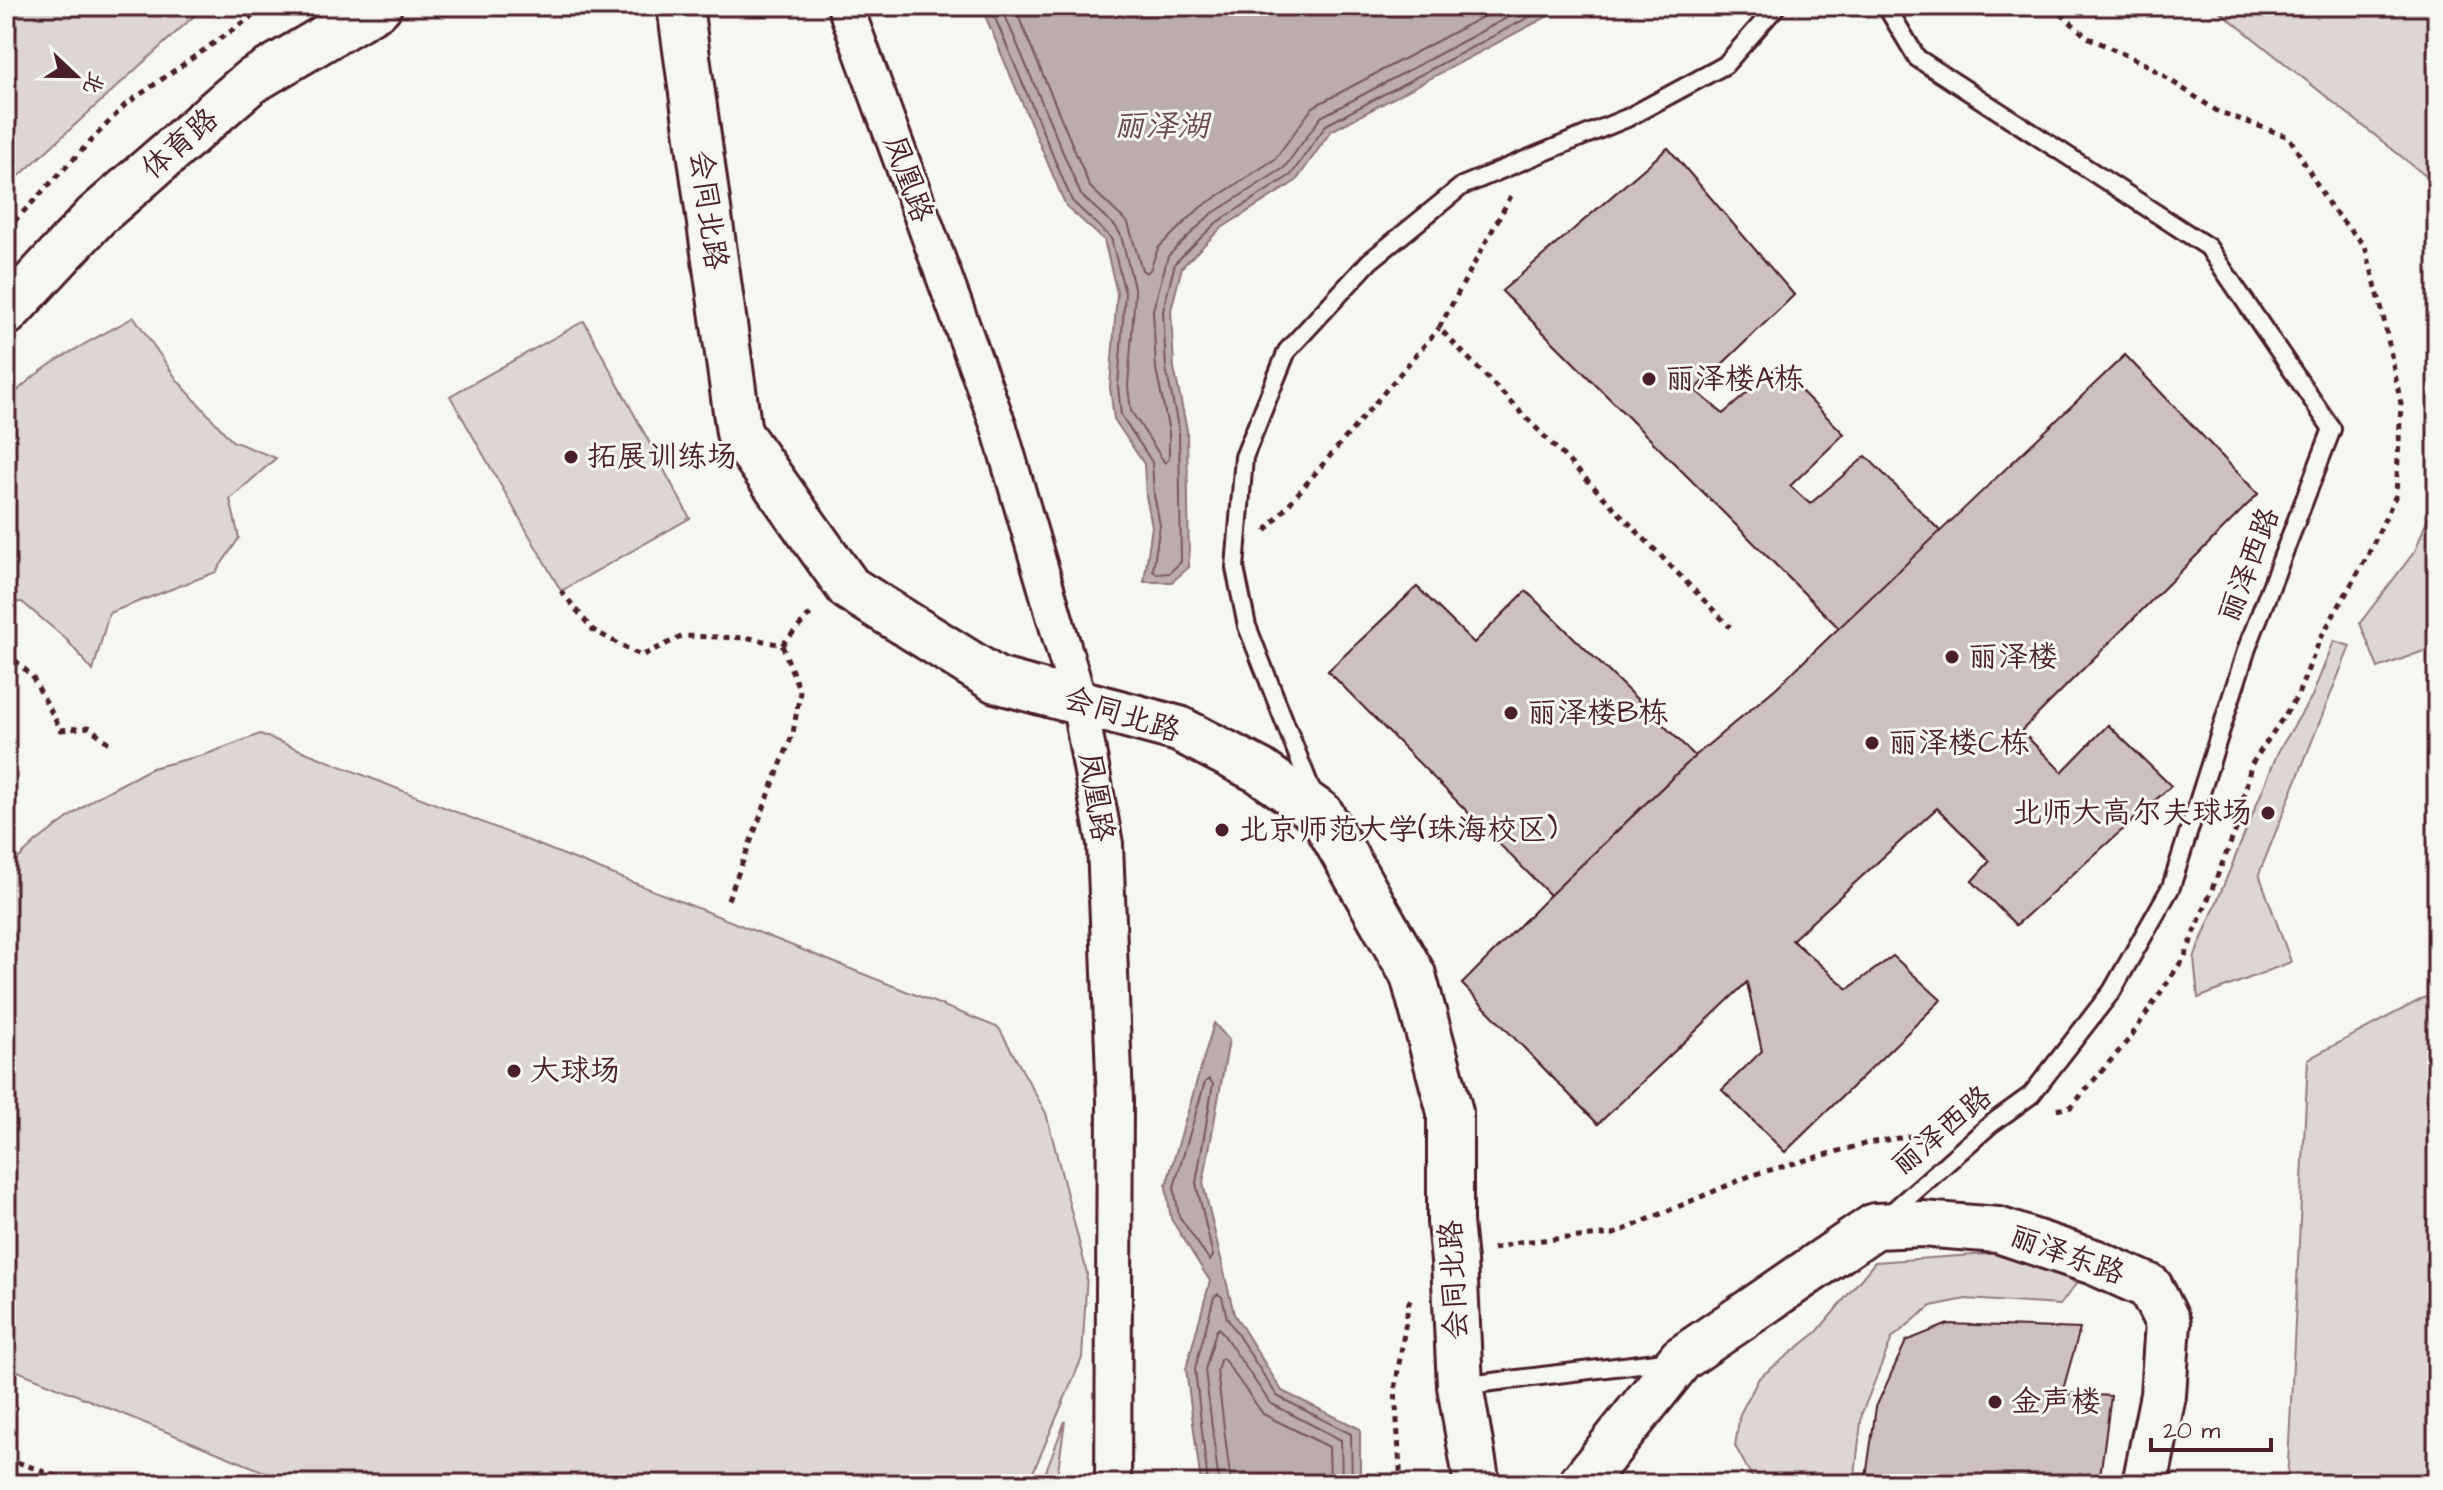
<svg xmlns="http://www.w3.org/2000/svg" width="2443" height="1490" font-family="'Architects Daughter','LXGW WenKai TC',sans-serif">
  <style>
    .green { fill: #ddd6d5; stroke: #947a80; stroke-width: 2 }
    .water { fill: #bbadae; stroke: #8e747a; stroke-width: 2 }
    .lines { fill: none; stroke-linecap: round; stroke-linejoin: round }
    .shore { stroke: #77585f; stroke-width: 2 }
    .building { fill: #ccc1c0; stroke: #4a1f2b; stroke-width: 2 }
    .lane-casing { stroke: #4a1f2b; stroke-width: 22 }
    .street-casing { stroke: #4a1f2b; stroke-width: 40 }
    .secondary-casing { stroke: #4a1f2b; stroke-width: 50 }
    .path { stroke: #4a1f2b; stroke-width: 5; stroke-dasharray: 6 6; stroke-linecap: butt }
    .lane { stroke: #f6f6f2; stroke-width: 16 }
    .street { stroke: #f6f6f2; stroke-width: 34 }
    .secondary { stroke: #f6f6f2; stroke-width: 44 }
    .poi-dot { fill: #4a1f2b; stroke: #f6f6f2; stroke-width: 3 }
    .labels { text-anchor: middle; dominant-baseline: central; stroke-width: 6; stroke-linejoin: round; paint-order: stroke }
    .street-label { font-size: 30px; fill: #4a1f2b; stroke: #f6f6f2 }
    .poi-label { font-size: 30px; fill: #4a1f2b; stroke: #f6f6f2; text-anchor: start }
    .water-label { font-size: 32px; font-style: italic; fill: #6c4a52; stroke: #f6f6f2 }
  </style>
  <rect width="100%" height="100%" fill="#f6f6f2"/>
  <filter id="ink" filterUnits="userSpaceOnUse"><feTurbulence type="fractalNoise" baseFrequency=".0125" numOctaves="2"/><feDisplacementMap in="SourceGraphic" scale="16" xChannelSelector="R" yChannelSelector="G"/><feConvolveMatrix kernelMatrix="1 2 1 2 8 2 1 2 1" color-interpolation-filters="sRGB"/></filter>
  <g filter="url(#ink)">
    <g class="green">
      <polygon points="6,6 205,6 6,188"/>
      <polygon points="2213,6 2437,6 2437,185"/>
      <path d="M134 317 178 381 232 441 276 458 230 499 239 538 216 572 109 613 93 671 66 639 22 602 6 603V405C28 370 97 338 134 317Z"/>
      <polygon points="584,321 690,518 561,591 450,396"/>
      <polygon points="2437,494 2437,646 2378,668 2360,623 2415,551"/>
      <polygon points="2334,641 2350,646 2259,874 2291,962 2198,998 2194,958 2278,752 2312,696"/>
      <polygon points="260,734 999,1028 1046,1113 1087,1273 1082,1358 1028,1484 294,1484 15,1370 6,1360 6,870 37,841 95,798 152,768 207,754"/>
      <polygon points="2437,991 2437,1484 2287,1484 2308,1059"/>
      <polygon points="2001,1253 2069,1278 2076,1284 2060,1305 1966,1299 1931,1306 1892,1338 1862,1413 1854,1484 1756,1484 1735,1446 1740,1414 1759,1378 1817,1332 1875,1262"/>
      <polygon points="1065,1421 1056,1484 1041,1484"/>
    </g>
    <g class="water">
      <polygon points="981,6 1567,6 1331,131 1296,181 1220,229 1182,267 1171,310 1174,368 1187,430 1189,567 1172,582 1144,582 1152,526 1146,496 1144,464 1114,419 1110,387 1117,293 1104,240 1066,206"/>
      <polygon points="1214,1023 1229,1040 1203,1183 1234,1314 1282,1391 1360,1429 1360,1484 1201,1484 1186,1369 1210,1281 1171,1219 1166,1186"/>
    </g>
    <g class="lines">
      <g class="shore">
        <polyline points="990,6 1072,201 1111,238 1125,293 1118,386 1121,415 1152,462 1154,495 1160,525 1153,570 1157,574 1169,573 1181,562 1179,431 1166,369 1163,311 1175,263 1216,223 1291,175 1326,125 1550,6"/>
        <polyline points="1001,6 1081,195 1116,227 1121,235 1135,292 1128,386 1131,411 1165,463 1169,459 1169,432 1156,369 1153,310 1168,256 1210,215 1284,168 1321,117 1529,6"/>
        <polyline points="1014,6 1090,187 1128,223 1142,270 1146,273 1150,270 1158,248 1201,207 1275,159 1313,107 1503,6"/>
        <polygon points="1209,1079 1213,1084 1196,1183 1213,1256 1210,1261 1179,1216 1174,1187 1205,1082"/>
        <polyline points="1208,1484 1195,1369 1214,1297 1218,1294 1222,1297 1227,1318 1277,1396 1351,1434 1352,1484"/>
        <polyline points="1219,1484 1205,1370 1216,1331 1219,1328 1270,1403 1341,1440 1342,1484"/>
        <polyline points="1231,1484 1217,1371 1220,1360 1223,1358 1263,1414 1329,1447 1330,1484"/>
      </g>
    </g>
    <g class="building">
      <polygon points="1668,148 1794,295 1695,390 1723,414 1777,367 1844,434 1790,486 1810,504 1866,456 1941,532 1839,628 1502,291"/>
      <polygon points="1668,148 1794,295 1695,390 1723,414 1777,367 1844,434 1790,486 1810,504 1866,456 1941,532 2125,355 2258,494 2021,731 2062,772 2108,725 2171,786 2016,925 1972,881 1990,861 1937,808 1792,940 1848,989 1893,956 1941,1000 1785,1152 1722,1090 1762,1051 1747,982 1598,1124 1462,984 1550,895 1328,671 1417,587 1474,643 1526,591 1695,756 1776,688 1839,628 1502,291"/>
      <polygon points="2125,355 2258,494 2021,731 2062,772 2108,725 2171,786 2016,925 1972,881 1990,861 1937,808 1792,940 1848,989 1893,956 1941,1000 1785,1152 1722,1090 1762,1051 1747,982 1598,1124 1462,984 1550,895 1695,756 1776,688"/>
      <polygon points="1417,587 1474,643 1526,591 1695,756 1550,895 1328,671"/>
      <polygon points="1948,1324 2080,1329 2062,1393 2111,1396 2099,1484 1865,1484 1876,1407 1906,1341"/>
    </g>
    <g class="lines">
      <g class="lane-casing">
        <g id="lane">
          <polyline points="1313,794 1247,626 1235,568 1244,457 1287,351 1370,261 1462,186 1627,118 1725,65 1777,6"/>
          <polyline points="1886,1217 1991,1124 2031,1095 2112,991 2171,887 2247,648 2332,429 2208,247 1917,58 1886,6"/>
          <polyline points="1460,1386 1672,1360"/>
        </g>
      </g>
      <g class="street-casing">
        <polyline id="street" points="845,6 999,427 1079,701 1105,844 1115,1101 1113,1484"/>
      </g>
      <g class="secondary-casing">
        <g id="secondary">
          <polyline points="680,6 739,433 849,588 996,680 1179,729 1260,771 1321,814 1413,975 1450,1112 1450,1222 1454,1261 1460,1386 1477,1484"/>
          <polyline points="6,313 96,216 250,82 379,6"/>
          <polyline points="1581,1484 1681,1359 1875,1226 1922,1224 1998,1230 2094,1262 2150,1287 2168,1323 2163,1395 2145,1484"/>
        </g>
      </g>
      <g class="path">
        <polyline points="2052,6 2087,37 2147,65 2217,111 2289,137 2331,208 2365,246 2382,310 2401,404 2396,495 2368,555 2320,639 2297,697 2251,765 2237,827 2185,956 2130,1038 2071,1107 2056,1110"/>
        <polyline points="1511,196 1439,328 1730,627"/>
        <polyline points="6,230 125,105 267,6"/>
        <polyline points="1266,531 1439,328"/>
        <polyline points="561,591 593,630 641,656 683,636 750,638 782,645 800,692 793,733 727,902"/>
        <polyline points="782,645 814,610"/>
        <polyline points="6,652 32,676 61,730 89,727 110,744"/>
        <polyline points="1493,1249 1519,1242 1614,1234 1752,1175 1868,1143 1936,1132"/>
        <polyline points="6,1458 78,1484"/>
        <polyline points="1401,1484 1395,1389 1409,1302 1414,1297"/>
      </g>
      <use href="#lane" class="lane"/>
      <use href="#street" class="street"/>
      <use href="#secondary" class="secondary"/>
    </g>
  </g>
  <g class="poi-dot">
    <circle cx="1649" cy="379" r="8"/>
    <circle cx="571" cy="457" r="8"/>
    <circle cx="1952" cy="657" r="8"/>
    <circle cx="1511" cy="713" r="8"/>
    <circle cx="1872" cy="743" r="8"/>
    <circle cx="2268" cy="813" r="8"/>
    <circle cx="1222" cy="830" r="8"/>
    <circle cx="514" cy="1071" r="8"/>
    <circle cx="1995" cy="1402" r="8"/>
  </g>
  <g class="labels">
    <g class="street-label">
      <text transform="translate(180 144) rotate(-41)">体育路</text>
      <text transform="translate(908 179) rotate(70)">凤凰路</text>
      <text transform="translate(708 210) rotate(82)">会同北路</text>
      <text transform="translate(2249 565) rotate(-69)">丽泽西路</text>
      <text transform="translate(1122 715) rotate(17)">会同北路</text>
      <text transform="translate(1096 797) rotate(81)">凤凰路</text>
      <text transform="translate(1942 1131) rotate(-40)">丽泽西路</text>
      <text transform="translate(2067 1255) rotate(20)">丽泽东路</text>
      <text transform="translate(1454 1280) rotate(-93)">会同北路</text>
    </g>
    <g class="poi-label">
      <text x="1665" y="379">丽泽楼A栋</text>
      <text x="587" y="457">拓展训练场</text>
      <text x="1968" y="657">丽泽楼</text>
      <text x="1527" y="713">丽泽楼B栋</text>
      <text x="1888" y="743">丽泽楼C栋</text>
      <text x="2252" y="813" text-anchor="end">北师大高尔夫球场</text>
      <text x="1238" y="830">北京师范大学(珠海校区)</text>
      <text x="530" y="1071">大球场</text>
      <text x="2011" y="1402">金声楼</text>
    </g>
    <g class="water-label">
      <text x="1161" y="126">丽泽湖</text>
    </g>
  </g>
  <rect width="2443" height="1490" fill="none" stroke="#f6f6f2" stroke-width="32"/>
  <rect x="16" y="16" width="2411" height="1458" fill="none" stroke="#4a1f2b" stroke-width="3" filter="url(#ink)"/>
  <g transform="translate(76 76) rotate(112)" stroke="#f6f6f2" stroke-width="6" paint-order="stroke">
  <path d="M0-6L14 30L0 20L-14 30Z" fill="#4a1f2b"/>
  <text y="-12" font-size="22" font-weight="bold" text-anchor="middle" fill="#4a1f2b">北</text>
  </g>
  <path d="M2151 1438v12h120v-12" fill="none" stroke="#4a1f2b" stroke-width="4"/>
  <text x="2163" y="1438" font-size="24" fill="#4a1f2b" stroke="#f6f6f2" stroke-width="6" paint-order="stroke">20 m</text>
</svg>
